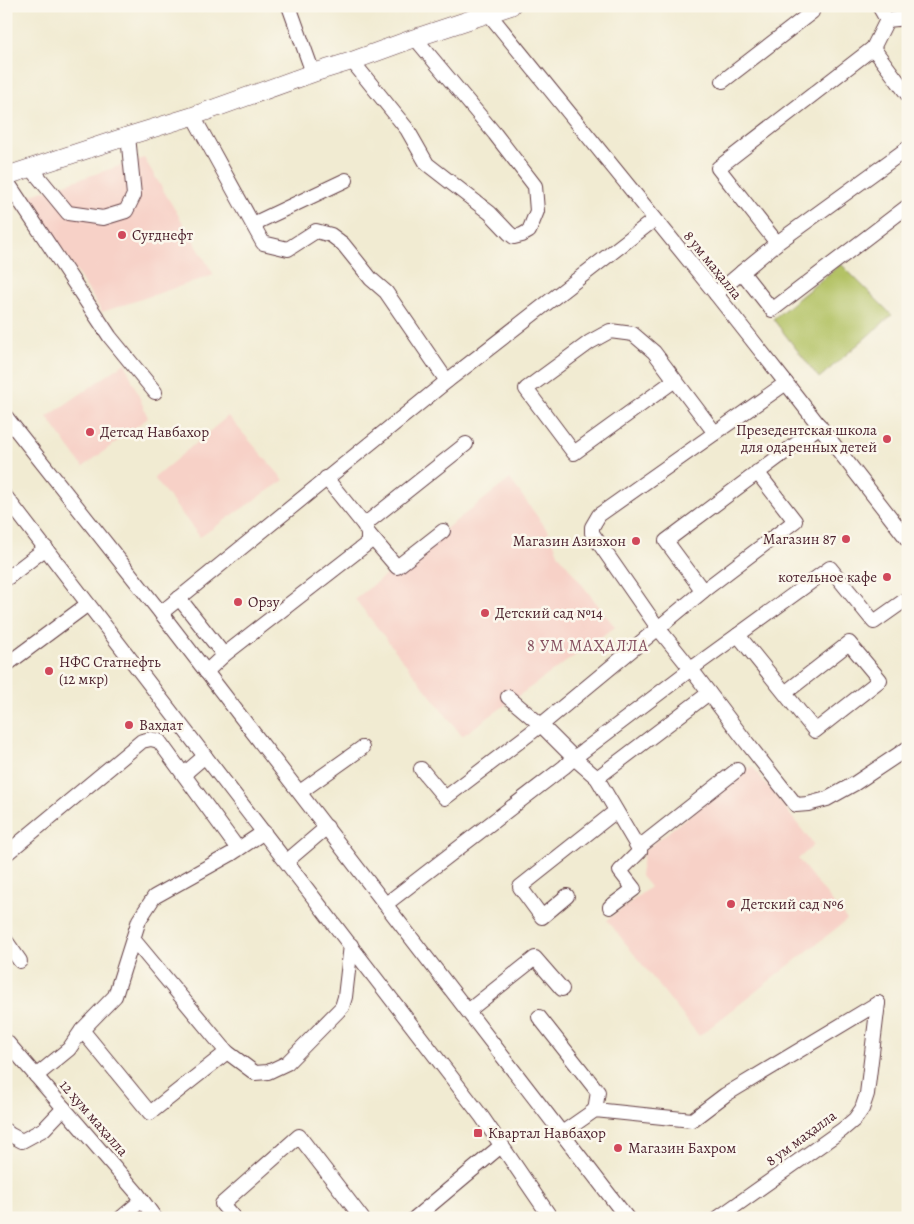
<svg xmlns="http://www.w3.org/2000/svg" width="914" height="1224" font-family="Alegreya,serif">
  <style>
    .built { fill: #f7d1c7 }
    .green { fill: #b3c265; stroke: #7e7048 }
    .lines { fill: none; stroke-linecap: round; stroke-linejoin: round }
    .minor-casing { stroke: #633e44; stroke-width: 16 }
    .major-casing { stroke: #633e44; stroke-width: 19 }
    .minor { stroke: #fff; stroke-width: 14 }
    .major { stroke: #fff; stroke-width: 18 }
    .poi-dot { fill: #d1495b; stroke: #fbf7ec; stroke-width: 2 }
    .labels { text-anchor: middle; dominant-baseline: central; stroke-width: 5; stroke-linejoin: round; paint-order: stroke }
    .poi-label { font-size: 15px; fill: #4a1f2b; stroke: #fbf7ec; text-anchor: start }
    .street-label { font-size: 15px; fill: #4a1f2b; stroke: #fbf7ec }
    .neighbourhood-label { font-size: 16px; letter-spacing: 1px; fill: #854f5f; stroke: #fbf7ec }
  </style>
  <rect width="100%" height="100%" fill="#fbf7ec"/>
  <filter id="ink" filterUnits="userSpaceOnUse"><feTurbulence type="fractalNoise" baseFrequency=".02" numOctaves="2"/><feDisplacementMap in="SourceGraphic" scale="10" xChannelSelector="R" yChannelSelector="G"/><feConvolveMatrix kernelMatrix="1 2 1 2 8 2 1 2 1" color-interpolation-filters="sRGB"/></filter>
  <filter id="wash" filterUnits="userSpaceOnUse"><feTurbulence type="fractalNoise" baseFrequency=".0096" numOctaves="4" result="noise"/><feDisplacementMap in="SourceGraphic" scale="20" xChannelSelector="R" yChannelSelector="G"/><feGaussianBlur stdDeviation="1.12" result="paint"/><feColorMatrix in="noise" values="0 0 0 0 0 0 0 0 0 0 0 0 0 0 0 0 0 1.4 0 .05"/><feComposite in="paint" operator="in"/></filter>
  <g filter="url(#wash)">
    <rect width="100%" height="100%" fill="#f1ebd2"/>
    <g class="built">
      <polygon points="144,158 214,275 102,312 28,196"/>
      <polygon points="125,363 148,418 83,467 47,417"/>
      <polygon points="228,416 284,480 200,537 154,478"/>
      <polygon points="510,479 550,534 559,555 615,627 462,736 355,599"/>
      <polygon points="752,766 814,845 798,859 847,920 699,1036 607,920 650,887 640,875 644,851"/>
    </g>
    <polygon class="green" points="841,264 892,315 819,378 773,319"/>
  </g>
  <g filter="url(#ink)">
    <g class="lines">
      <g class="minor-casing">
        <g id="minor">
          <polyline points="289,6 313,73"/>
          <polyline points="879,6 887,20"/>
          <polyline points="489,14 716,294 786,383 908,540"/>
          <polyline points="887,20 873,48 718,168 777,243 908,148"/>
          <polyline points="887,20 908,18"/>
          <polyline points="873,48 908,95"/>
          <polyline points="352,61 407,129 427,164 490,213 509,233 514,237 522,235 529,231 537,211 535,186 495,134 415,38"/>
          <polyline points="723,81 812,12 808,6"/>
          <polyline points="193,116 263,243 288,249 316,231 331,235 343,244 371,279 386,292 447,381"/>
          <polyline points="31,168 68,213 103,218 126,211 134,195 128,136"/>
          <polyline points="6,180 110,337 155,392"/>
          <polyline points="253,224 346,180"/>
          <polyline points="742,272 777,243"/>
          <polyline points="716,294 742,272 772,310 908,206"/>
          <polyline points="675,380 574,453 526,389 590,342 610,331 633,334 654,352 715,433"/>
          <polyline points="786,383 599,515 592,527 592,533 658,628 691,669 744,739 796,805 808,804 827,799 854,784 908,748"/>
          <polyline points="6,417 161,613 627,1218"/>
          <polyline points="757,472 795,521 703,591 666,541 820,426"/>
          <polyline points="6,497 482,1117 551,1218"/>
          <polyline points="364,525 466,444"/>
          <polyline points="368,533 397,567 443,531"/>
          <polyline points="6,579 46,548"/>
          <polyline points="179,598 224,655 368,543 368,533 364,525 326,478"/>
          <polyline points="161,613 447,381 655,219"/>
          <polygon points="738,635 785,693 849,643 880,680 815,731"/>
          <polyline points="6,665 88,604"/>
          <polyline points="206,672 224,655"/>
          <polyline points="421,769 445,798 541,725 508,697"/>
          <polyline points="184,774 205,756"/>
          <polyline points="597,778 709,693"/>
          <polyline points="300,792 362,748"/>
          <polyline points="638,848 737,770"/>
          <polyline points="6,854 142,741 151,739 159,741 238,849"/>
          <polyline points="287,861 327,827"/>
          <polyline points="567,896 542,917 520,887 616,811"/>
          <polyline points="386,904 564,767 574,758 691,669 830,568 874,622 908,598"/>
          <polyline points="610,907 634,889 620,871 640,851 597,778 574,758 541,725 703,591"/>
          <polyline points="6,941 20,961"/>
          <polyline points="468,1011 535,958 562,989"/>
          <polyline points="539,1017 598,1092 595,1110"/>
          <polyline points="82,1030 115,996 133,939"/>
          <polyline points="6,1041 137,1193 155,1218"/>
          <polyline points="227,1052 255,1073 268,1072 287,1063 342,1007 345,997 351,945"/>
          <polyline points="36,1076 69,1049 82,1030 150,1113 227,1052 133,939 139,920 154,897 231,854 264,832"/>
          <polyline points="6,1131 9,1134 22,1141 44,1129 64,1108"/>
          <polyline points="562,1133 595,1110 692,1120 725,1095 878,1003"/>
          <polyline points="121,1218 142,1200"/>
          <polyline points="234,1218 222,1204 299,1136 362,1218"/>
          <polyline points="415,1218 502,1145"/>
          <polyline points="718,1218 842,1130 855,1119 862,1109 867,1094 878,1003"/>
        </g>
      </g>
      <g class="major-casing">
        <polyline id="major" points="6,176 128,136 193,116 313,73 352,61 415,38 511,6"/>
      </g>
      <use href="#minor" class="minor"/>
      <use href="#major" class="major"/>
    </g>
  </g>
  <g class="poi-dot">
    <circle cx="122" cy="235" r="5"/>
    <circle cx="90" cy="432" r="5"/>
    <circle cx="887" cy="439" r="5"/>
    <circle cx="846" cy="539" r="5"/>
    <circle cx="636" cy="541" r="5"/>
    <circle cx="887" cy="577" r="5"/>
    <circle cx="238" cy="602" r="5"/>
    <circle cx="485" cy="613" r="5"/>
    <circle cx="49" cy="671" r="5"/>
    <circle cx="129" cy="725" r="5"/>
    <circle cx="731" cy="904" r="5"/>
    <rect x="473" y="1128" width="10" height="10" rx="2.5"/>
    <circle cx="618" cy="1148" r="5"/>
  </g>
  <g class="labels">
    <g class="poi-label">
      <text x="132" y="235">Суғднефт</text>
      <text x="877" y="430" text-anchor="end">Презедентская школа<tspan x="877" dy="17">для одаренных детей</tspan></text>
      <text x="100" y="432">Детсад Навбахор</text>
      <text x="836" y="539" text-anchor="end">Магазин 87</text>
      <text x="626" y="541" text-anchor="end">Магазин Азизхон</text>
      <text x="877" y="577" text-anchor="end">котельное кафе</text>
      <text x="248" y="602">Орзу</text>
      <text x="495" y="613">Детский сад №14</text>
      <text x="59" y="662">НФС Статнефть<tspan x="59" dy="17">(12 мкр)</tspan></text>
      <text x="139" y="725">Вахдат</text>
      <text x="741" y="904">Детский сад №6</text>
      <text x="488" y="1133">Квартал Навбаҳор</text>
      <text x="628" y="1148">Магазин Бахром</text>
    </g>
    <g class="street-label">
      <text transform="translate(713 265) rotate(51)">8 ум маҳалла</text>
      <text transform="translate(94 1118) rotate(49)">12 ҳум маҳалла</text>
      <text transform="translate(801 1138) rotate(-36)">8 ум маҳалла</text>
    </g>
    <g class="neighbourhood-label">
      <text x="588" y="646">8 УМ МАҲАЛЛА</text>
    </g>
  </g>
  <rect width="914" height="1224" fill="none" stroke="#fbf7ec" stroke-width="25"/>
</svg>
